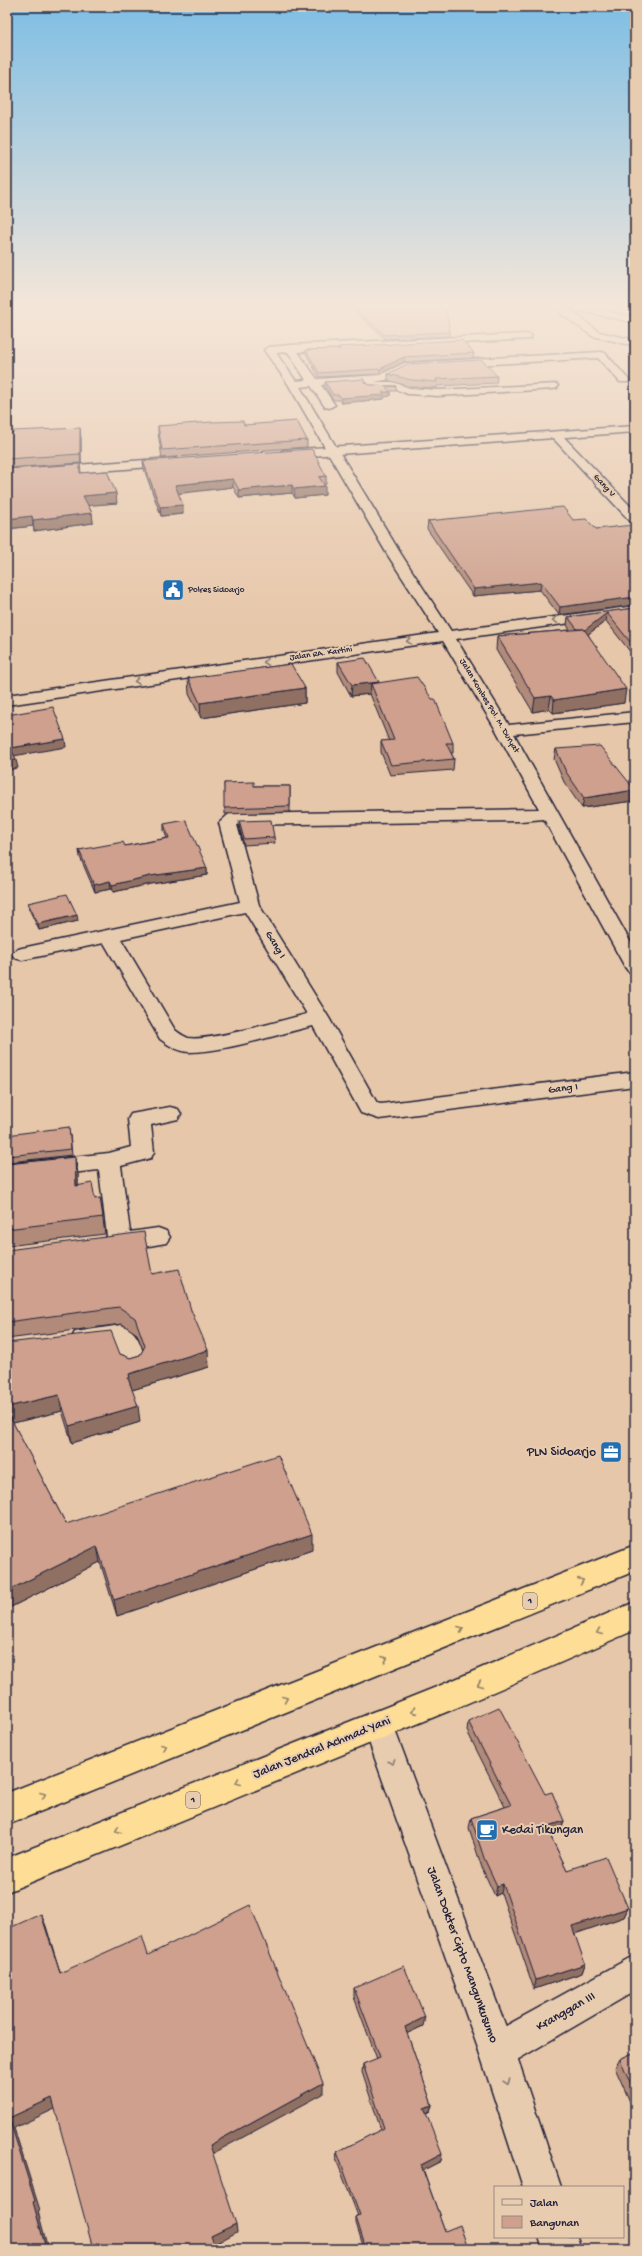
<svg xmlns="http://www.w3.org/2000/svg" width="642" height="2256" font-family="'Gochi Hand',sans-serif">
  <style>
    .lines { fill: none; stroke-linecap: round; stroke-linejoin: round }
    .stream { stroke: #5a899d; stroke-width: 4 }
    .minor-casing { stroke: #22223b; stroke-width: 3 }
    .tertiary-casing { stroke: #22223b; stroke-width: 3 }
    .secondary-casing { stroke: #22223b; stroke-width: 3 }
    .trunk-casing { stroke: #22223b; stroke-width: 3 }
    .minor { fill: #e8ccaf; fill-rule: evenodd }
    .tertiary { fill: #e8ccaf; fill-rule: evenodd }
    .secondary { fill: #e8ccaf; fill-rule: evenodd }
    .trunk { fill: #fedd96; fill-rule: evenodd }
    .wall { fill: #b18a79; stroke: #22223b }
    .shaded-wall { fill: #907063; stroke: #22223b }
    .building { fill: #cea08d; stroke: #22223b }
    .oneway { stroke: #857775 }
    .oneway2 { stroke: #908068 }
    .labels { text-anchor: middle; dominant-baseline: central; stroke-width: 4; stroke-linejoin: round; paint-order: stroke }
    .far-street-label { font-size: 9px; fill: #22223b; stroke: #e8ccaf }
    .far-poi-label { font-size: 9px; fill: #22223b; stroke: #e8ccaf; text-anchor: start }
    .shield { fill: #e8ccaf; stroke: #5d555e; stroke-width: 1 }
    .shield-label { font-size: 10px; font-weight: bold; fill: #22223b }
    .street-label { font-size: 11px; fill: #22223b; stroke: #e8ccaf }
    .near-poi-label { font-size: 13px; fill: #22223b; stroke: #e8ccaf; text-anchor: end }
    .near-street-label { font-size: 13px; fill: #22223b; stroke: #e8ccaf }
  </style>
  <rect width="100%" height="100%" fill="#e7c7aa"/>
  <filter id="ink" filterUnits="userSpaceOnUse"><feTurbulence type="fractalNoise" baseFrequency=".025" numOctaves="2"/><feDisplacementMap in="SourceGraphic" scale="8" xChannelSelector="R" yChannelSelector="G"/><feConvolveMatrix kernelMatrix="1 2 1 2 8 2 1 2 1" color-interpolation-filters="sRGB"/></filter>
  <g filter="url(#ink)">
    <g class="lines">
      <polyline class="stream" points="633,307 635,307"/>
      <g class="minor-casing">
        <g id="minor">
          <polygon points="558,307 585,307 635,317 635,323 568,308 599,332 635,340 635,346 592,336 560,313"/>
          <path d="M527 334 531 335V339L298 352 317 379 380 375 404 363 601 352 605 353 629 380 628 382H620L598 358 406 369 386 380 374 382H393L410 388 438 390 557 384 558 386 557 388 553 389 438 396 408 394 392 388H370L365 385 368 382 321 385 335 405 329 408 325 407 311 386 300 387 401 554 451 631 635 606V614L456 639 509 725 635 712V722L514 734 635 950V973L628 971 625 967 544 819 521 821 237 825 259 905 329 1018 377 1103 381 1104 635 1072V1086L379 1119 361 1113 313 1026C278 1034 225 1052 190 1052 179 1052 168 1045 160 1039L104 943 22 960 15 958 12 954 15 950 22 948 240 902 219 823 229 814 539 809 496 730 443 641 7 705V695L438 633 387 554 288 384 264 350 269 347 290 345ZM288 352 306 380 296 381 276 353ZM245 912 307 1014C282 1020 208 1042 188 1038 183 1036 179 1033 175 1030L121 939Z"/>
          <polygon points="556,432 560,433 635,511 635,522 630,521 552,437 550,435"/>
          <polygon points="170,1107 178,1109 181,1114 178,1119 151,1125 154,1152 151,1158 121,1166 130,1232 158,1228 166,1231 170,1237 166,1243 115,1252 107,1249 103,1243 107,1236 99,1170 7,1180 7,1164 109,1153 131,1147 128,1119 131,1114"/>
          <path d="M121 1325C139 1331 141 1346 146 1363L142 1370 133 1373 124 1370 115 1346 84 1349 75 1346 71 1339 75 1332Z"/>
          <polygon points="635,1955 635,1991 510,2064 497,2069 484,2064 479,2051 484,2038"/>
        </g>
      </g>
      <g class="tertiary-casing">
        <g id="tertiary">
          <polygon points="378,1710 389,1714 393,1725 515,2051 561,2187 523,2187 479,2051 363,1725 367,1714"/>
          <polygon points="539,2237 577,2237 581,2249 543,2249"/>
        </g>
      </g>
      <g class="secondary-casing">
        <g id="secondary">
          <polygon points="635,426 635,432 284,458 278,454 284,450"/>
          <polygon points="173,458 177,459 179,462 177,465 7,478 7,470"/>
        </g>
      </g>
      <g class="trunk-casing">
        <g id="trunk">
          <polygon points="635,1545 635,1571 7,1825 7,1793"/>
          <polygon points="635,1602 635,1630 461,1706 7,1892 7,1858 439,1686"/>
        </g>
      </g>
      <use href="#minor" class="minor"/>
      <use href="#tertiary" class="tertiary"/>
      <use href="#secondary" class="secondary"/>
      <use href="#trunk" class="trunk"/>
    </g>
    <g class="wall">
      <polygon points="350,307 447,307 446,310 450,332 450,336 385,339"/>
      <polygon points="339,347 474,353 473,358 404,362 380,374 319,377 306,354 306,350 339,349"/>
      <polygon points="388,374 497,376 496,383 437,386 437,388 410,387 388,380"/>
      <polygon points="325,382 364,382 370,385 396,386 396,391 390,391 390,396 384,397 384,399 341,403 339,400 333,400 325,386"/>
      <polygon points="244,425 307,440 307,447 162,458 158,433 158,426"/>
      <polygon points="7,433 81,438 81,463 7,468"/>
      <polygon points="143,461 326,476 326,484 324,485 325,495 295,498 292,493 239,498 233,487 178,493 183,514 161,516 144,469"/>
      <polygon points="80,464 81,473 117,503 88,505 92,513 93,523 34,531 33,526 7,529 7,469"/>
      <polygon points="573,520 596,529 635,527 635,605 559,615 540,590 473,596 427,529 428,521"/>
      <polygon points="635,608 635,658 606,621 588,634 624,703 553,713 549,709 533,712 496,650 497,636 570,630 567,625 568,617"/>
      <polygon points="338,662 379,682 379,683 453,743 453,753 451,753 454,759 453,770 390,775 381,752 381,741 389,741 370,694 351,696 338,672"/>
      <polygon points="188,678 305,688 305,703 201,718 189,694"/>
      <polygon points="556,749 635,790 633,801 582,808 564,782 554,759"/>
      <polygon points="224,783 254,786 290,786 290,812 225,814"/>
      <polygon points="239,821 274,837 275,843 244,845 239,826"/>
      <polygon points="164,824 207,868 207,875 151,884 113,892 111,889 95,892 80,857 79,850 125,846 167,838 164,831"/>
      <polygon points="28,903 78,921 39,930 29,909"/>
      <polygon points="70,1134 72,1155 10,1162 7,1148"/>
      <polygon points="75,1157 78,1174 78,1185 95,1199 100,1198 105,1234 7,1246 7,1164"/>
      <polygon points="7,1250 152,1274 191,1310 209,1367 132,1390 140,1422 72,1443 62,1411 13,1423 66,1524 312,1550 117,1616 100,1562 7,1609 7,1343 120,1354 130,1358 140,1355 143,1350 137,1334 122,1324 7,1339"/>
      <polygon points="468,1721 545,1794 564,1821 561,1831 550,1835 567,1870 628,1908 624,1917 574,1934 585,1964 582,1973 534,1989 501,1893 495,1896 482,1868 469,1828 471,1818 505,1807 467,1731"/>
      <polygon points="354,1988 423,2026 407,2033 432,2105 430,2112 426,2114 441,2161 423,2170 445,2231 468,2249 364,2249 356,2223 356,2217 358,2216 336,2159 337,2152 381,2130 362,2072 363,2064 377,2059 354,1997"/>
      <polygon points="635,2052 635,2113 615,2068 620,2059"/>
    </g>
    <g class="shaded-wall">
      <polygon points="404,357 404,362 380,374 380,369"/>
      <polygon points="382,392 390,392 390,396 384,397 384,399 341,403 341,398"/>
      <polygon points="80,428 81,438 81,463 80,454"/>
      <polygon points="233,479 233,487 175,494 175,485"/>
      <polygon points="292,485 292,493 239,498 239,490"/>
      <polygon points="325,486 325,495 295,498 294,489"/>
      <polygon points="116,493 117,503 84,506 83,496"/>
      <polygon points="183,505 183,514 161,516 160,507"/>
      <polygon points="92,513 93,523 34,531 33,520"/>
      <polygon points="32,516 33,526 7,529 7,519"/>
      <polygon points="541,582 540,590 473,596 474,589"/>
      <polygon points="635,597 635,605 559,615 560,607"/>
      <polygon points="607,613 606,621 579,641 580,633"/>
      <polygon points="379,682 379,693 371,684 370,694 351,696 352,685"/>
      <polygon points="305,688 305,703 201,718 200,703"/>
      <polygon points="626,689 624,703 553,713 554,700"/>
      <polygon points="551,696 549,709 533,712 535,698"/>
      <polygon points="65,739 66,747 13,756 11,748"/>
      <polygon points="16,760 18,768 7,770 7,761"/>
      <polygon points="635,790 633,801 582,808 584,798"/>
      <polygon points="207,868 207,875 151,884 113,892 112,885 150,876"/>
      <polygon points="110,881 111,889 95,892 94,885"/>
      <polygon points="77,915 78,921 39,930 38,924"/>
      <polygon points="75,1157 78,1174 78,1202 76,1186"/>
      <polygon points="208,1350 209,1367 132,1390 128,1378 129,1374"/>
      <polygon points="59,1395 62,1411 9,1424 7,1416 7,1407"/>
      <polygon points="138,1406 140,1422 72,1443 69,1426"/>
      <polygon points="312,1534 312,1550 117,1616 114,1600"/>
      <polygon points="97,1546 100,1562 7,1609 7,1591"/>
      <polygon points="564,1821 561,1831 544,1837 546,1827"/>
      <polygon points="503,1884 501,1893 495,1896 497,1886"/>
      <polygon points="628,1908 624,1917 569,1936 572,1926"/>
      <polygon points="41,1914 46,1926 64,1985 60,1973"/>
      <polygon points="585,1964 582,1973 534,1989 536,1980"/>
      <polygon points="425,2017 423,2026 404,2035 405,2027"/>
      <polygon points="323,2083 323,2094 212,2154 210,2145"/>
      <polygon points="52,2098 57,2108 14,2128 40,2210 38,2211 48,2249 46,2249 9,2118"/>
      <polygon points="432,2105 430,2112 422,2116 424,2108"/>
      <polygon points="442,2154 441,2161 420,2172 421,2165"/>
      <polygon points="236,2224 237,2232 213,2245 211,2236"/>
    </g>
    <g class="building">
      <polygon points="354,307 445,307 450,332 385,335"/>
      <polygon points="462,340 474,353 404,357 380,369 319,373 306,350 340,349 339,347"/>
      <polygon points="482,360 497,376 436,379 437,382 411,380 388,374 407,364"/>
      <polygon points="364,379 364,382 370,385 396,386 386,387 390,392 382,392 384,395 341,398 339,395 333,395 325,382"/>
      <polygon points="243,421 244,425 297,421 307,440 162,450 158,426 212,422"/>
      <polygon points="80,428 80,454 7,459 7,433 13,433 13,431"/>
      <polygon points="312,449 326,476 319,477 325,486 294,489 292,485 239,490 233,479 175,485 183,505 160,507 143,461"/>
      <polygon points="80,464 80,473 107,471 116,493 83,496 92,513 33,520 32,516 7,519 7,469"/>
      <polygon points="563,507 573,520 586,519 596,529 633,525 635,527 635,597 560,607 541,582 474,589 428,521"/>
      <polygon points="635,608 635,648 607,613 585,630 584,629 577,629 568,617"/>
      <polygon points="584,629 626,689 554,700 551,696 535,698 497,636"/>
      <polygon points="365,658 379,682 352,685 338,662"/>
      <polygon points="291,664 305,688 200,703 188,678"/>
      <polygon points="417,677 432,699 435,699 453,743 446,743 454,759 391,765 381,741 394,740 371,684"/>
      <polygon points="53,707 65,739 11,748 16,760 7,761 7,715"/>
      <polygon points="600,746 635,790 584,798 566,772 556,749"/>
      <polygon points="254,782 254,786 290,786 290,806 224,808 224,783"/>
      <polygon points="186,820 207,868 150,876 112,885 110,881 94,885 79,850 123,842 125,846 169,838 164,824"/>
      <polygon points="271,820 274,837 244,839 239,821"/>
      <polygon points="67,894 77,915 38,924 28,903"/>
      <polygon points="69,1127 71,1149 8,1156 7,1148 7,1135"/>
      <polygon points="75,1157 76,1186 92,1183 95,1199 100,1198 103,1217 7,1229 7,1164"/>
      <polygon points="144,1232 152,1274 179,1269 191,1310 208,1350 129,1374 130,1378 128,1378 138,1406 69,1426 59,1395 7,1407 7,1343 111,1331 120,1354 130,1358 140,1355 145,1346 135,1318 119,1307 7,1322 7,1250"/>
      <polygon points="7,1411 66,1524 278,1455 312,1534 114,1600 97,1546 7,1591"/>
      <polygon points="499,1707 545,1794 552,1792 564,1821 546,1827 567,1870 606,1857 628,1908 572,1926 585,1964 536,1980 503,1884 497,1886 484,1858 471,1818 511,1805 468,1721"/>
      <polygon points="250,1905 323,2083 210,2145 236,2224 211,2236 216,2249 93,2249 52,2098 9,2118 35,2201 33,2202 46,2249 7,2249 7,1929 41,1914 60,1973 142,1936 148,1955"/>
      <polygon points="404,1966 425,2017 405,2027 432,2105 424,2108 442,2154 421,2165 445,2231 460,2225 468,2249 366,2249 356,2217 360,2215 337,2152 384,2128 363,2064 380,2057 354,1988"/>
      <polygon points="635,2052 635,2093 620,2059"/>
    </g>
    <defs><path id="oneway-chevron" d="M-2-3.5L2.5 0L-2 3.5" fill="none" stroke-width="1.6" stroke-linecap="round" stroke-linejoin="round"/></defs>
    <g class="oneway">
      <use href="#oneway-chevron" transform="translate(555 620) rotate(172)"/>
      <use href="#oneway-chevron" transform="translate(409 641) rotate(172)"/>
      <use href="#oneway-chevron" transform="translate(266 662) rotate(172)"/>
      <use href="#oneway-chevron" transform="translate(137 681) rotate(172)"/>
      <use href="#oneway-chevron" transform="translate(392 1762) rotate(70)"/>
      <use href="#oneway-chevron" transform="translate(507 2082) rotate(72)"/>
    </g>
    <g class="oneway2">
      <use href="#oneway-chevron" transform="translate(581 1581) rotate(-22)"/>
      <use href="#oneway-chevron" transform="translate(461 1629) rotate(-22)"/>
      <use href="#oneway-chevron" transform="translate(599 1632) rotate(157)"/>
      <use href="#oneway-chevron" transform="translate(385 1659) rotate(-22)"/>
      <use href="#oneway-chevron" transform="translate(480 1684) rotate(157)"/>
      <use href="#oneway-chevron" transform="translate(285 1699) rotate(-22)"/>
      <use href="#oneway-chevron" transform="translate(414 1711) rotate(158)"/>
      <use href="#oneway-chevron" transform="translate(164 1747) rotate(-22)"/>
      <use href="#oneway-chevron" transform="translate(238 1782) rotate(158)"/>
      <use href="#oneway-chevron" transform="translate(43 1795) rotate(-22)"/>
      <use href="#oneway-chevron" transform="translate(118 1830) rotate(158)"/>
    </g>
  </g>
  <linearGradient id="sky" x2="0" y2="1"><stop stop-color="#7ebee4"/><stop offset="0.49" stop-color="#f4e6d9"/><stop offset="1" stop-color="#f4e6d9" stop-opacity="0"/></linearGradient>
  <rect width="642" height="623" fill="url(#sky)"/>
  <defs>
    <g id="civic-square" transform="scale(1.15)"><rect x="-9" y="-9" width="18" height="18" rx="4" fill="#1f6fb2" stroke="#e8ccaf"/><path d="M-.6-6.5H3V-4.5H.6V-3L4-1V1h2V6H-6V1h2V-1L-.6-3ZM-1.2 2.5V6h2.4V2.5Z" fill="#fff"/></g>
    <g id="office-square" transform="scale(1.15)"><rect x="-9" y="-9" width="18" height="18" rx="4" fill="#1f6fb2" stroke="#e8ccaf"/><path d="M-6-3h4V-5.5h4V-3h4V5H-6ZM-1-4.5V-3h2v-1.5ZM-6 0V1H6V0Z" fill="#fff"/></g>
    <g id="cafe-square" transform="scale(1.15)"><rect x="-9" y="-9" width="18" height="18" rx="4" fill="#1f6fb2" stroke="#e8ccaf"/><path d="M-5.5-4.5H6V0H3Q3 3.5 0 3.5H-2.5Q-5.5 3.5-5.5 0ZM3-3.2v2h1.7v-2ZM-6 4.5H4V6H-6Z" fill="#fff"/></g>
  </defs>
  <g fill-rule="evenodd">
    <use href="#civic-square" x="173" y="590"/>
    <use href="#office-square" x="611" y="1452"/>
    <use href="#cafe-square" x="487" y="1830"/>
  </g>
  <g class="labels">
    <g class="far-street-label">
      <text transform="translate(604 486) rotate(47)">Gang V</text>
      <text transform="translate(321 654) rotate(-8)">Jalan RA. Kartini</text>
      <text transform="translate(489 706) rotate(59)">Jalan Kombes Pol. M. Duryat</text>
    </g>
    <g class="far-poi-label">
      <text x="188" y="590">Polres Sidoarjo</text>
    </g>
    <g class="shield">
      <rect x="523" y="1593" width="14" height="16" rx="3"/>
      <rect x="186" y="1792" width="14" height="16" rx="3"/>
    </g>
    <g class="shield-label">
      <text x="530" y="1601">1</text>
      <text x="193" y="1800">1</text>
    </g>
    <g class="street-label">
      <text transform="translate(275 945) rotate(59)">Gang I</text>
      <text transform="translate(563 1089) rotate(-7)">Gang I</text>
    </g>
    <g class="near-poi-label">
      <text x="596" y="1452">PLN Sidoarjo</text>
      <text x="502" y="1830" text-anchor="start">Kedai Tikungan</text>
    </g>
    <g class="near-street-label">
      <text transform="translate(322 1748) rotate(-22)">Jalan Jendral Achmad Yani</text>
      <text transform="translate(462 1955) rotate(70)">Jalan Dokter Cipto Mangunkusumo</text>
      <text transform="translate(566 2012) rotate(-30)">Kranggan III</text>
    </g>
  </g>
  <rect width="642" height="2256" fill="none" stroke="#e8ccaf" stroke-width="24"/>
  <rect x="12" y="12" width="618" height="2232" fill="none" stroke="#22223b" stroke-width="1.5" filter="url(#ink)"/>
  <rect x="494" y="2186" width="130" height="52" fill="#e8ccaf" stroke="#998881"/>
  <rect x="502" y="2199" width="20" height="6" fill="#e8ccaf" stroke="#998881"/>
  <text x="530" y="2206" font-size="12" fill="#22223b">Jalan</text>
  <rect x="502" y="2216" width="20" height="12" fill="#cea08d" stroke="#998881"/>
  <text x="530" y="2226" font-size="12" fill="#22223b">Bangunan</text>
</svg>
